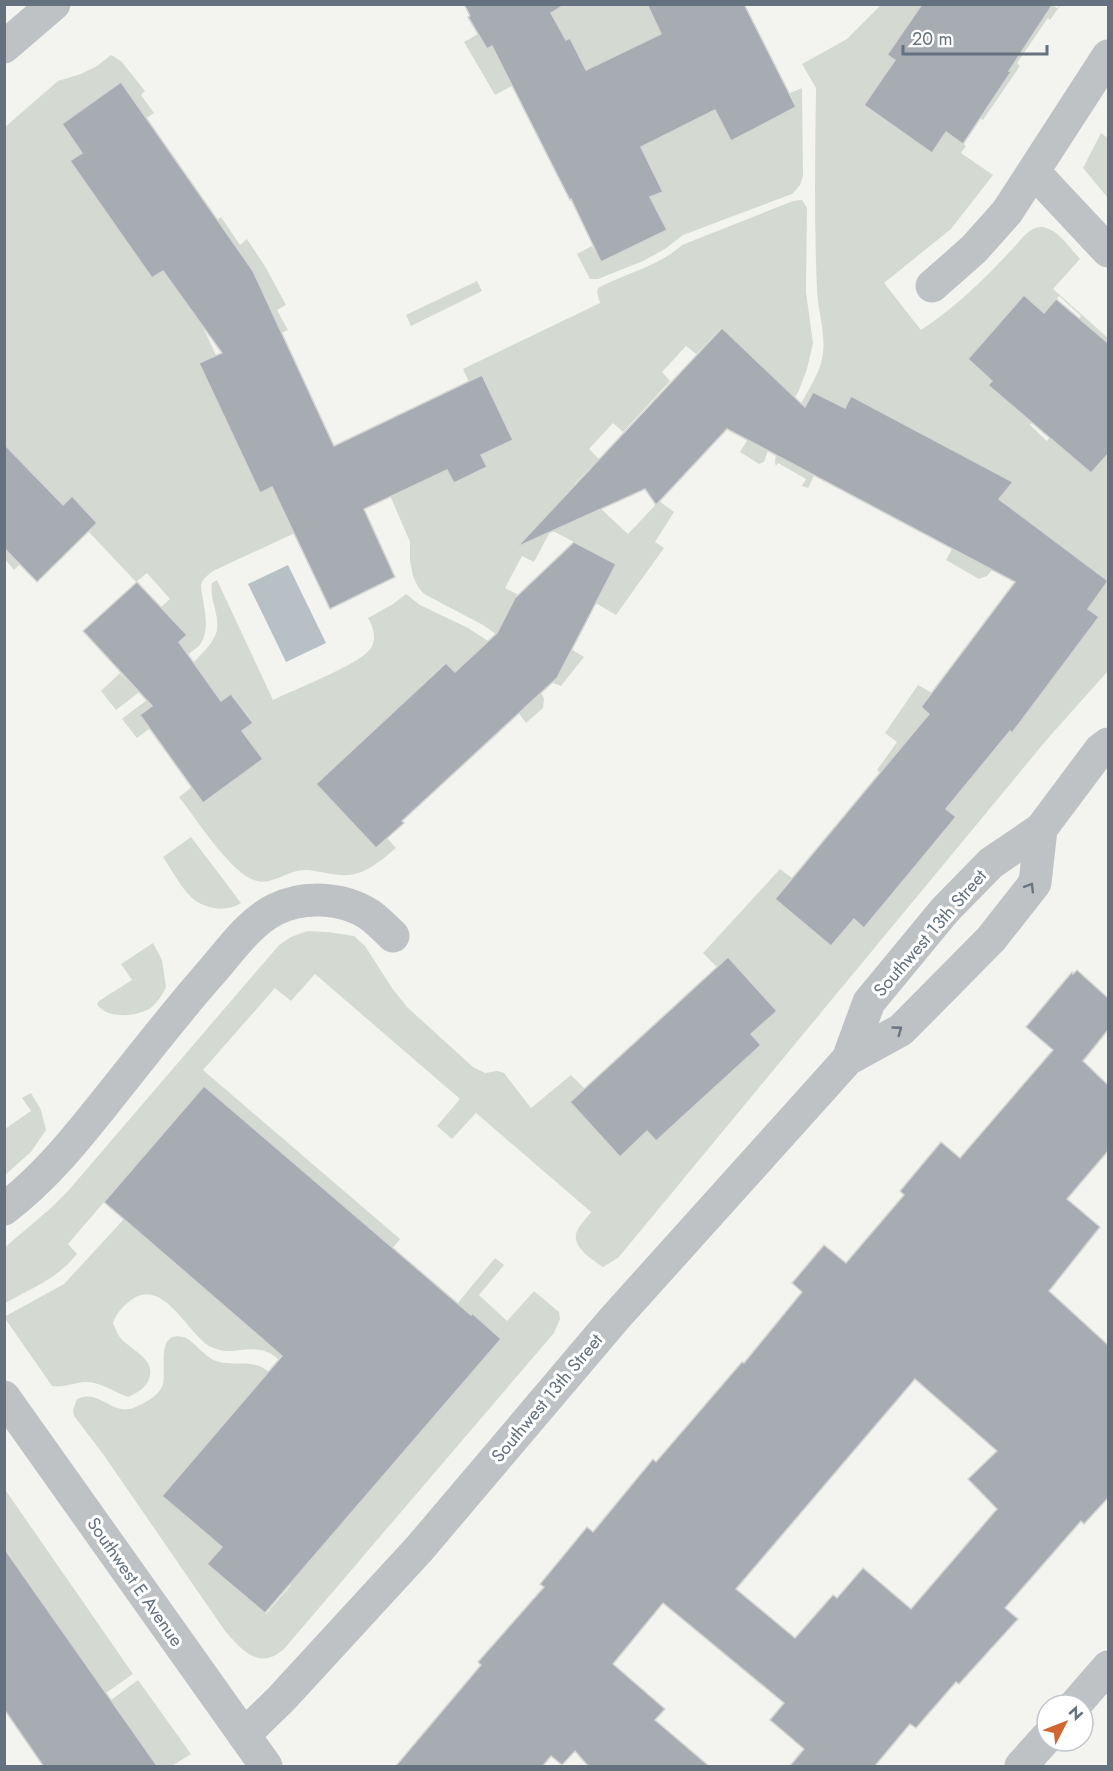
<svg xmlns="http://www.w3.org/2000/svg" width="1113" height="1771" font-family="Jost,sans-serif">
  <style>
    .green { fill: #d4dad1 }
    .water { fill: #b7c0c5 }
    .building { fill: #a6acb2; stroke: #d5d5d3; stroke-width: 1.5; fill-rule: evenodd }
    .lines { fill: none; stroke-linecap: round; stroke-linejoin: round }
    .minor { stroke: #bfc2c5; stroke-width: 33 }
    .oneway { stroke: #6a7582 }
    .labels { text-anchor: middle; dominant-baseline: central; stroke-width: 6; stroke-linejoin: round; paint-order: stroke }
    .street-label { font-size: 18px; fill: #65717e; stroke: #fff }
  </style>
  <rect width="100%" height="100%" fill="#f3f4f0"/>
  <g class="green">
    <polygon points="546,5 647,5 655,20 665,15 731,140 796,107 790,93 802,88 803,176 800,185 792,194 683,235 665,249 643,261 598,279 590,279 577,254 592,246 602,262 667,229 650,197 663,191 586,70 505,71 512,86 495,95 464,42 478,34 486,49 550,13"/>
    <path d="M881 5H922L895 60 864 106 932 153 946 132 966 146 961 153 993 175 951 229 884 283 921 330C957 306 987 277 1016 245 1023 237 1031 226 1042 227 1058 229 1070 248 1080 259L1053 289 1108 338V343L1098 335 1064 336 1081 316 1059 296 1044 313 1024 296 968 359 992 381 989 386 1007 401 1009 400 1033 421 1030 425 1047 441 1054 432 1075 459 1091 473 1108 455V581L1049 537 999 562 987 576 979 579 946 560 952 549 969 557 1003 493 851 397 845 408 813 392 778 456 814 476 808 488 802 486 806 479 778 463 776 466C768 450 816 385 821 363 828 338 818 315 817 290 814 223 815 155 816 88L802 64 847 39Z"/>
    <polygon points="1052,5 1057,8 1061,5 1050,20 1048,18 1017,63 1020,66 983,120 961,104 994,98 1011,72 988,57 1022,51 1039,26 1023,15"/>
    <path d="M111 55 121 61 145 91 141 95 154 113 145 119 121 82 62 124 143 241 132 250 152 278 163 271 184 300 244 258 216 221 221 217 240 245 247 239 266 268 286 305 277 310 288 330 281 333 263 295 201 323 216 355 199 363 260 492 272 487 287 520 289 519 295 533 213 571C208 575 202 579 201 586 203 606 212 630 199 646L116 710 101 691 120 673 132 685 187 635 161 607 170 599 147 573 136 582 88 531 97 522 72 497 62 506 5 473 19 460 4 444 5 127 58 81 81 74 97 66Z"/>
    <polygon points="1101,133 1108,138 1108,198 1083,168"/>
    <path d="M802 200 807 208 806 292 813 343 807 369 799 390 771 442 764 462 759 464 740 452 757 424 774 378 721 328 696 354 686 346 662 372 670 381 623 432 613 423 589 449 599 459 574 484 628 534 659 501 674 512 655 542 664 548 616 615 594 602 598 598 616 564 551 530 534 562 522 556 505 588 517 594 500 626 565 660 571 649 584 657 561 686 550 682 507 642 483 625 424 594 418 587 413 576 410 560V542L386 486 385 422 415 485 447 470 454 483 486 468 481 455 513 439 482 375 469 382 463 369 600 303 597 292 598 288C626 273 658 267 682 245L793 201Z"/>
    <polygon points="477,281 482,291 411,326 406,315"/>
    <polygon points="4,548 22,562 14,570 5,559"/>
    <path d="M217 580 273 700C293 690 361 664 371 648 377 638 373 627 368 618L393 604 406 594 420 605 468 628 502 650 538 686 544 699 543 708 526 723 518 712 531 700 482 647 455 672 445 663 419 687 427 695 326 795 376 848 387 838 396 848C383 859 366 874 348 875 335 876 320 871 307 870 289 869 274 885 257 881 231 875 196 818 179 797L192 787 204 803 263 759 242 731 253 722 232 694 221 701 199 671 140 715 149 729 137 738 122 719C143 702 215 654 217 629 219 613 209 598 212 583Z"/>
    <path d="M1108 582V671L1049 737 618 1258 603 1267C593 1260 570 1246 577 1231 580 1224 587 1218 591 1212L476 1113 452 1139 437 1126 460 1099 315 974 291 1001 275 988 203 1070 400 1239 393 1248 204 1086 68 1244 77 1254C58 1278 31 1289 5 1303L4 1248 51 1208 68 1191 279 945 291 937 307 931 328 932 354 936 365 946 392 988 407 1007 473 1067 485 1073 497 1071 504 1073 531 1108 571 1075 585 1089 570 1102 620 1156 647 1131 656 1141 760 1046 751 1034 777 1011 728 957 717 967 703 953 780 869 792 878 775 899 831 946 854 919 864 928 887 901 877 892 933 846 956 818 946 809 968 782 912 735 880 773 877 770 897 742 885 733 918 685 932 693 921 708 980 752 1001 724 1012 733 1098 617 1088 609Z"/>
    <path d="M191 837 241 903C226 913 204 909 191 897 180 886 172 870 163 857Z"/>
    <path d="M153 943 162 960 166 987C163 994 156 1005 149 1009 135 1017 106 1019 97 1004L99 1001 132 980 121 964Z"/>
    <polygon points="31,1093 41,1110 46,1130 31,1152 5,1175 5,1129 31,1111 22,1098"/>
    <path d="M124 1219 282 1356 279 1360C255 1337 234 1360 209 1346 188 1333 164 1280 134 1298 125 1304 116 1313 113 1323 115 1327 116 1332 119 1336 129 1350 157 1358 149 1379 145 1389 138 1392 128 1397 114 1392 101 1382 86 1382 74 1382 65 1388 52 1386L4 1317 64 1284Z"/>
    <path d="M495 1258 504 1265 479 1295 507 1321 534 1291 559 1312 560 1319 554 1333 284 1649C259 1671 242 1650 225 1631L103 1454 74 1416 73 1410 77 1399C99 1388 113 1416 133 1408 143 1404 157 1397 162 1387 168 1374 154 1330 183 1337 193 1339 203 1356 216 1361 234 1367 254 1358 269 1372L222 1547 207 1564 266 1614 291 1585 290 1584 501 1339 472 1314 470 1315 457 1304Z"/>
    <polygon points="4,1488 133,1674 106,1693 5,1548"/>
    <polygon points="138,1680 191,1754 172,1766 158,1766 111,1700"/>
  </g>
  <polygon class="water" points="288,565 326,643 286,662 248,584"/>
  <g class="building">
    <polygon points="464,4 566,4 551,13 566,40 570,38 586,70 661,34 647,4 744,4 796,107 731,141 715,110 641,147 663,192 650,197 667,230 601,262 571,199 570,200 492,46 487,49 468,17 470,16"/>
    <polygon points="922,4 1053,4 1009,71 1011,72 963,144 946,132 932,153 864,105 895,60 887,55"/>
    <polygon points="121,82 253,271 334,446 482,375 513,440 481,455 487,467 454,483 447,470 364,509 395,577 330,609 272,487 260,493 199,363 222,353 163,271 152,278 70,161 82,153 62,124"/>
    <polygon points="1024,295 1044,313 1056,299 1108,343 1108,454 1091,473 988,385 992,381 968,359"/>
    <polygon points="722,328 805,407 813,392 845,408 851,396 1013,482 999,499 1108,581 1088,609 1099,617 1012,733 1010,731 946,809 956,817 864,928 854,919 831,946 775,899 929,714 921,707 1015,582 727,429 656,505 645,489 517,547"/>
    <polygon points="4,444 63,505 72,496 97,523 37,582 4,548"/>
    <polygon points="574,542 616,564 557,678 402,821 404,823 376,848 316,784 446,663 455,672 497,633 515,598"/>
    <polygon points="137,582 187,635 179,642 221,701 231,694 253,723 242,731 263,759 203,803 140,715 152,706 83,631"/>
    <polygon points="728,957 777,1011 751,1034 761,1045 656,1141 647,1131 620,1157 570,1102"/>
    <path d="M1077 970 1108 998V1030L1083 1061 1108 1085V1151L1067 1199 1100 1227 1049 1291 1108 1345V1498L1084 1524 1081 1521 1005 1608 1018 1619 959 1684 956 1682 916 1728 910 1724 874 1767H789L804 1749 770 1720 784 1703 663 1603 613 1664 665 1709 655 1720 710 1767H589L575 1751 562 1765 551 1756 542 1767H395L481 1665 478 1662 544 1587 540 1584 587 1527 593 1532 653 1459 656 1462 742 1362 744 1363 802 1292 792 1283 824 1245 846 1263 904 1195 900 1191 941 1142 960 1158 1053 1050 1026 1027 1072 972 1073 974ZM915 1379 997 1451 968 1479 997 1509 911 1609 863 1568 837 1598 833 1595 795 1638 736 1589Z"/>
    <polygon points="204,1086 471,1315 472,1313 501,1339 265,1613 207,1564 222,1547 162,1496 282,1356 104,1202"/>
    <polygon points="4,1548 108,1696 158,1767 44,1767 4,1709"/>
  </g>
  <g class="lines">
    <g class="minor">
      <polyline points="4,47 54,4"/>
      <polyline points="1034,172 1108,251"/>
      <polyline points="932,286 974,249 1007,212 1108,56"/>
      <polyline points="848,1059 869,1002 945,910 991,863 1041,829 1100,750 1108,744"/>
      <path d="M4 1209C45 1178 75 1140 107 1100 140 1059 172 1017 207 977 228 954 246 925 274 910 303 895 343 897 370 915 378 921 386 929 393 936"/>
      <polyline points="4,1397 266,1766"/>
      <polyline points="1075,1705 1108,1667"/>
      <polyline points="244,1735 281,1699 419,1549 614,1319 848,1059 901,1030 991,939 1035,883 1041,829"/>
      <polyline points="1021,1766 1047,1737"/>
    </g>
  </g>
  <defs><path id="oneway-chevron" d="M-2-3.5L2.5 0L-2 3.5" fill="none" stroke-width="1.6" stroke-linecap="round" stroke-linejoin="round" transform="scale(1.5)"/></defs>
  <g class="oneway">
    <use href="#oneway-chevron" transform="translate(1030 887) rotate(-58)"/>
    <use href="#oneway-chevron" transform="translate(898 1030) rotate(-36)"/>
  </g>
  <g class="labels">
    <g class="street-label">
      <text transform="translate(930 933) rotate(-49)">Southwest 13th Street</text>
      <text transform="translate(547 1398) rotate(-50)">Southwest 13th Street</text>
      <text transform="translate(135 1582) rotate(55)">Southwest E Avenue</text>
    </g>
  </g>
  <rect width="1113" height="1771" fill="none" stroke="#65717e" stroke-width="12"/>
  <g transform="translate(1065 1723) rotate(48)"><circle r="28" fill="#ffffff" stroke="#c1c6cb" stroke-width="1.5"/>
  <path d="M0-4.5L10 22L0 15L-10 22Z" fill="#d16632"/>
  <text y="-9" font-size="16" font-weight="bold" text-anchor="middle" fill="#65717e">N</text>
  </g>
  <path d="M903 45v9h144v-9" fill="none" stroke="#65717e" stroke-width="3"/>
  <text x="912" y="45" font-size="18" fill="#65717e" stroke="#ffffff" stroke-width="4.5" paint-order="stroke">20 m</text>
</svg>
